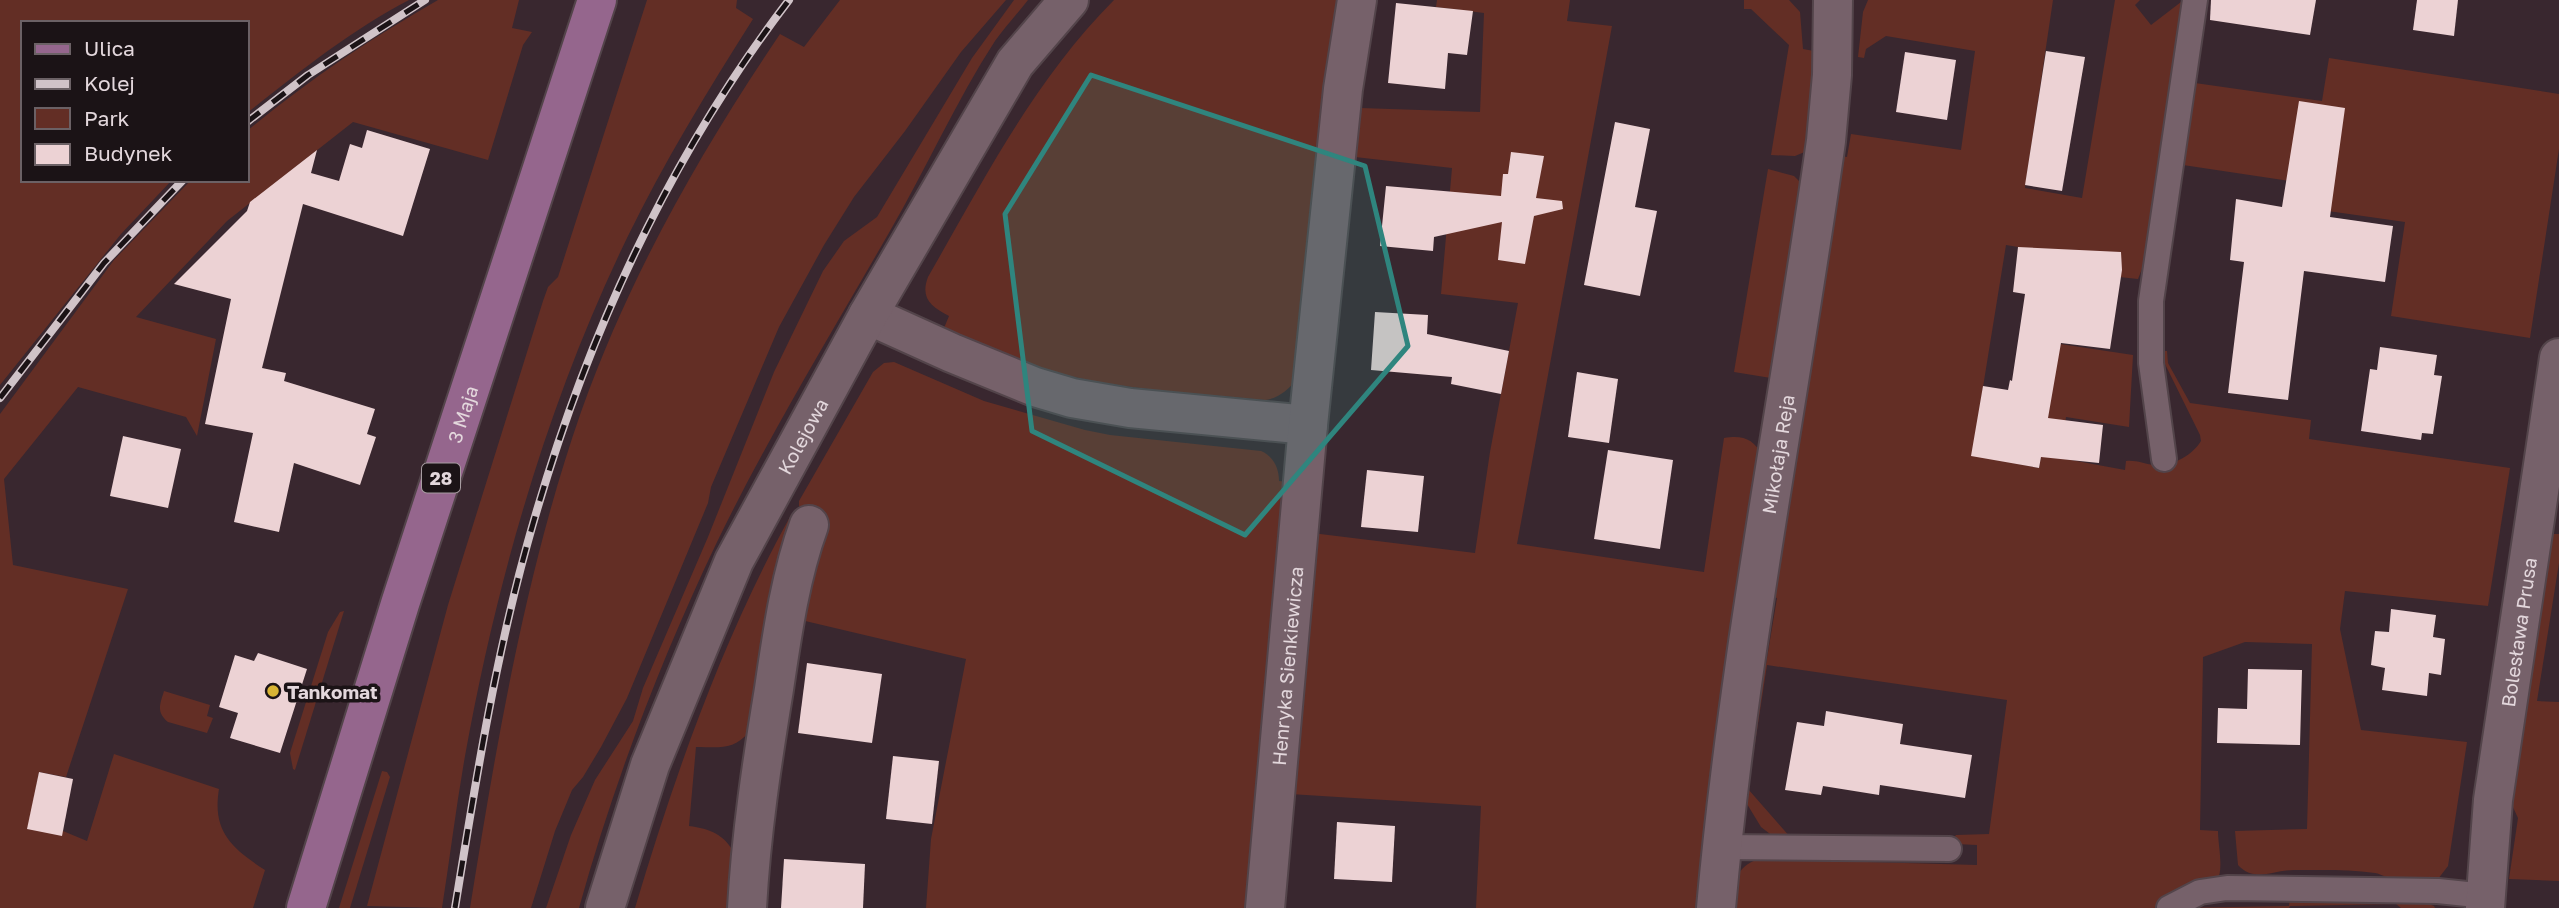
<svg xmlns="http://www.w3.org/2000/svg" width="2559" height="908" font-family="'Golos Text',sans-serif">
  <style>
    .green { fill: #632e25 }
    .building { fill: #ecd2d4 }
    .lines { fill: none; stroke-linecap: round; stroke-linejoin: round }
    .lane-casing { stroke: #53444a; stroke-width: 28 }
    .street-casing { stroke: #53444a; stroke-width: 42 }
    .primary-casing { stroke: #53444a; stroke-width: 42 }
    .lane { stroke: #76616a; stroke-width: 24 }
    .street { stroke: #76616a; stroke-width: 38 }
    .primary { stroke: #95668d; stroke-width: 38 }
    .rail-casing { stroke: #d0c3c8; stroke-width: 8 }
    .rail { stroke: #1b1316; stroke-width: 5; stroke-dasharray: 16; stroke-linecap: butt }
    .marked { fill: #2f857e; fill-opacity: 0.2; stroke: #2f857e; stroke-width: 5; stroke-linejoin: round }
    .poi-dot { fill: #d8b434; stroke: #1b1316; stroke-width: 2.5 }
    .labels { text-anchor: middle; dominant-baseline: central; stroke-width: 7; stroke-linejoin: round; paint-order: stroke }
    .shield { fill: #1b1316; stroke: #a79ca1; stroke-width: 2 }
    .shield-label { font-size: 18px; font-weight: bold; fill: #e3d7dc }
    .street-label { font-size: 19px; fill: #e3d7dc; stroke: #1b1316 }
    .poi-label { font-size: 19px; font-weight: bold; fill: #e3d7dc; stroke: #1b1316; text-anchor: start }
  </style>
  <rect width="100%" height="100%" fill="#39272f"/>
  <g class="green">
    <path d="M0 0H409C351 30 298 73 247 113V23H23V180H172L121 234 0 385Z"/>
    <path d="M438 0H519L512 28 532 32 523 45 488 160 353 122 227 221 136 317 216 339 197 436 186 417 78 387 4 479 13 565 128 589 66 777 39 772 28 829 63 831 87 841 114 754 219 789C212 831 231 848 265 870L253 908H0V414L114 260 191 180H247V131C307 81 370 39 438 0Z"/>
    <path d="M647 0H737L736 8 753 19C708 90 664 162 627 238 548 401 497 579 465 756 456 807 450 857 442 908L367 906 448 605 543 301 548 287 558 277Z"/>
    <path d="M840 0H1006L961 52 905 131 854 197 824 245 779 327 711 487 708 503 627 698 601 747 583 777 572 790 555 831 531 908H470C497 741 525 573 581 412 629 277 700 152 780 34L804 47Z"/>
    <path d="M1014 0H1028C1017 14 1005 27 995 41 956 101 926 169 890 231 831 334 769 435 717 542 661 659 614 782 579 908H546L571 835 595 780 633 721 643 688 708 537 774 372 823 271 844 241 877 217 972 58Z"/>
    <path d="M1114 0H1345L1297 379C1288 390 1279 398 1265 400 1194 393 1122 390 1053 372 1015 361 979 346 944 328L949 316C931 307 920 298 928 277 983 181 1035 79 1114 0Z"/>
    <path d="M1437 0H1570L1567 21 1612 26 1517 544 1704 572 1724 438C1744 435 1753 439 1763 456L1705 908H1476L1481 806 1290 794 1312 533 1475 553 1490 452 1518 303 1441 294 1452 168 1355 157 1360 108 1480 112 1484 13 1436 7Z"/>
    <polygon points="1744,0 1789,0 1800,12 1803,49 1814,51 1816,56 1807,151 1795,156 1771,155 1789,45 1751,9 1744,9"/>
    <path d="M1868 0H2053L2025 188 2082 198 2115 0H2140L2135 5 2151 25 2181 2 2185 3 2156 191 2142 269 2138 279 2072 272 2018 247 2006 245 1972 455 2039 468 2060 344 2133 355 2129 427 2066 417 2060 458 2125 470 2126 461C2137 460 2144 464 2154 465 2171 467 2192 456 2201 441L2200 435 2163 360 2162 351H2167L2168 363 2190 403 2311 420 2309 439 2510 468 2488 606 2345 591 2340 629 2361 730 2467 742 2448 866 2438 879C2425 880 2408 883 2395 880 2388 879 2382 874 2375 873 2349 869 2320 870 2294 870 2274 870 2254 883 2238 865L2235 831 2307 829 2312 644 2245 642 2203 657 2200 830 2218 831C2218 845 2224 870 2217 880L2170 896 2156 908H1727C1733 886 1735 866 1759 859L1977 865V845L1956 844 1954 838 1956 835 1989 834 2007 700 1767 665 1748 789 1791 838 1774 837 1761 827 1744 799 1755 663 1766 664 1777 598 1766 596 1837 155 1847 157 1851 134 1961 150 1975 51 1886 36 1866 49 1864 58 1858 57 1863 12Z"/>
    <polygon points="2329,58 2559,94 2559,149 2530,338 2391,316 2405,222 2307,208 2310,184 2183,165 2195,83 2322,101"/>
    <polygon points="1768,169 1794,176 1802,184 1777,379 1734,372"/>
    <path d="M894 362 984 401 1085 430 1110 435 1261 451C1273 456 1279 468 1279 481L1290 482 1254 908H926L931 839 966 659 801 620 821 522 799 506V501L873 372 884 363Z"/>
    <path d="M791 515 800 523 749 732C733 751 718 747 696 747L689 826C710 829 725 834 735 855L734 908H635C675 774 723 638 791 515Z"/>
    <polygon points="2551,534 2559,534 2559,563 2537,701 2559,702 2559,881 2509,879 2518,818 2512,805 2512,789"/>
    <polygon points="344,611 295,770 293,769 290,753 328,632 340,612"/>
    <path d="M164 691 210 705 207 716 213 718 207 733 168 722C156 712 160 704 164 691Z"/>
    <polygon points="382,771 387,772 390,777 350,908 339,908"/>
    <polygon points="2290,896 2423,902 2434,906 2435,908 2401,908 2396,904 2290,906 2289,908 2176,908 2289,906"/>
  </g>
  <g class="building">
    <polygon points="2211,0 2316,0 2310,35 2210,20"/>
    <polygon points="2417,0 2458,0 2454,36 2413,30"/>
    <polygon points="1396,3 1473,11 1467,55 1448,53 1445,89 1388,83"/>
    <polygon points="2046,51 2085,57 2062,191 2025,185"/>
    <polygon points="1905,52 1956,60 1947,120 1896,112"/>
    <polygon points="2299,101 2345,108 2330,217 2393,226 2385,282 2304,271 2288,400 2228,393 2244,262 2230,260 2236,199 2282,207"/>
    <polygon points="1615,122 1650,129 1635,207 1657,211 1640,296 1584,285"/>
    <polygon points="367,130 430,149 403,236 303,204 262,368 286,373 284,381 375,409 367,434 376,437 360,485 294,463 279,532 234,522 253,433 205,424 231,299 174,284 247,211 250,202 317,150 311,173 339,181 350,144 362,148"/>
    <polygon points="1511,152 1544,156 1536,198 1562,201 1563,209 1534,216 1525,264 1498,260 1502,222 1434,237 1433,251 1380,246 1386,186 1501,196 1503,174 1508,174"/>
    <polygon points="2018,247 2121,252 2122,270 2110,349 2061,343 2048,418 2103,425 2099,463 2041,457 2039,468 1971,456 1983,386 2008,390 2010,380 2012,381 2025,294 2013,292"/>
    <polygon points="1375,312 1428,315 1427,334 1509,351 1501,394 1451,384 1452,377 1371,370"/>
    <polygon points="2380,347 2437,355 2434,375 2442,376 2433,434 2422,433 2421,440 2361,431 2370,369 2377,370"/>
    <polygon points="1577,372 1618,379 1609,443 1568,437"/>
    <polygon points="123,436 181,449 168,508 110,496"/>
    <polygon points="1608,450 1673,460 1660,549 1594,539"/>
    <polygon points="1367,470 1424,476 1418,532 1361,527"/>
    <polygon points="2391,609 2436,615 2433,637 2445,639 2441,675 2429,673 2427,696 2382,690 2385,668 2371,665 2375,631 2389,632"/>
    <polygon points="258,653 307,669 280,753 230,738 238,713 219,707 235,655 254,661"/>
    <polygon points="807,663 882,674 872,743 798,733"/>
    <polygon points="2248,669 2302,670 2300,745 2217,743 2218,708 2247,709"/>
    <polygon points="1826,711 1903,724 1900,744 1972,755 1965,798 1880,785 1879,795 1823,786 1821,795 1785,790 1797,722 1824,726"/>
    <polygon points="893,756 939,761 932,824 886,819"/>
    <polygon points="39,772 73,779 62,836 27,829"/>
    <polygon points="1337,822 1395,826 1392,882 1334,879"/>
    <polygon points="784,859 865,864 863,908 781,908"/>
  </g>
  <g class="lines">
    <g class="lane-casing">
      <g id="lane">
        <polyline points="2164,459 2151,363 2151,301 2195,0"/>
        <polyline points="1722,847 1949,849"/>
        <polyline points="2169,908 2200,892 2227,888 2438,891 2486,896"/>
      </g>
    </g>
    <g class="street-casing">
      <g id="street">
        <polyline points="868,315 952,353 1035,387 1072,398 1130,408 1308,425"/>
        <path id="s1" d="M605 908 650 765 734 561 868 315 1015 63 1069 0"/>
        <path d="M747 908C751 834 762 762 774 689 782 635 790 577 809 525"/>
        <path id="s2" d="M1265 908 1308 425 1343 89 1357 0"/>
        <path id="s3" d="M1716 908C1739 650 1790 397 1826 141L1832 75 1833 0"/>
        <path id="s4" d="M2485 908 2493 800 2559 358"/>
      </g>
    </g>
    <g class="primary-casing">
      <g id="primary">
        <path id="s5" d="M306 908 400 604 597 0"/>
      </g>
    </g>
    <use href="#lane" class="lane"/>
    <use href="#street" class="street"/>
    <use href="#primary" class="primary"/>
    <g class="rail-casing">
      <g id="rail">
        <polyline points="247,122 308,75 425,0"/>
        <polyline points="0,398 104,263 183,180"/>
        <path d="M455 908C475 786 494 664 527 545 581 349 665 162 789 0"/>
      </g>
    </g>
    <use href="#rail" class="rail"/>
  </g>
  <path class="marked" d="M1091 75 1365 166 1408 346 1245 535 1032 431 1005 214Z"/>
  <circle class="poi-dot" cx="273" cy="691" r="7"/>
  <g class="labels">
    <rect class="shield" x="422" y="463.5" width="38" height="29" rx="5"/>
    <g class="shield-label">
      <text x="441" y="478">28</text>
    </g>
    <g class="street-label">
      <text stroke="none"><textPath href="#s5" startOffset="518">3 Maja</textPath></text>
      <text stroke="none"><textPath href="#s1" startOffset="513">Kolejowa</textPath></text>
      <text stroke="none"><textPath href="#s3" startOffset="458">Mikołaja Reja</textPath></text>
      <text stroke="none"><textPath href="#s4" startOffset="278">Bolesława Prusa</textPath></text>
      <text stroke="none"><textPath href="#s2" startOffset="243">Henryka Sienkiewicza</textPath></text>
    </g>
    <g class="poi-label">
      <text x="287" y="691">Tankomat</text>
    </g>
  </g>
  <rect x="21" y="21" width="228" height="161" fill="#1b1316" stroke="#6b6165" stroke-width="2"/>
  <rect x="35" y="44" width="35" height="10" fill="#95668d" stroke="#6b6165" stroke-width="2"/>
  <text x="84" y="56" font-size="21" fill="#e3d7dc">Ulica</text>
  <rect x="35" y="79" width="35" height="10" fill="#d0c3c8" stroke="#6b6165" stroke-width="2"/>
  <text x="84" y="91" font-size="21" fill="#e3d7dc">Kolej</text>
  <rect x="35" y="108" width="35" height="21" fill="#632e25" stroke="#6b6165" stroke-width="2"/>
  <text x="84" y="126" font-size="21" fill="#e3d7dc">Park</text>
  <rect x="35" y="144" width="35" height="21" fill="#ecd2d4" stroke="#6b6165" stroke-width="2"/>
  <text x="84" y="161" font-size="21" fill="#e3d7dc">Budynek</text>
</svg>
